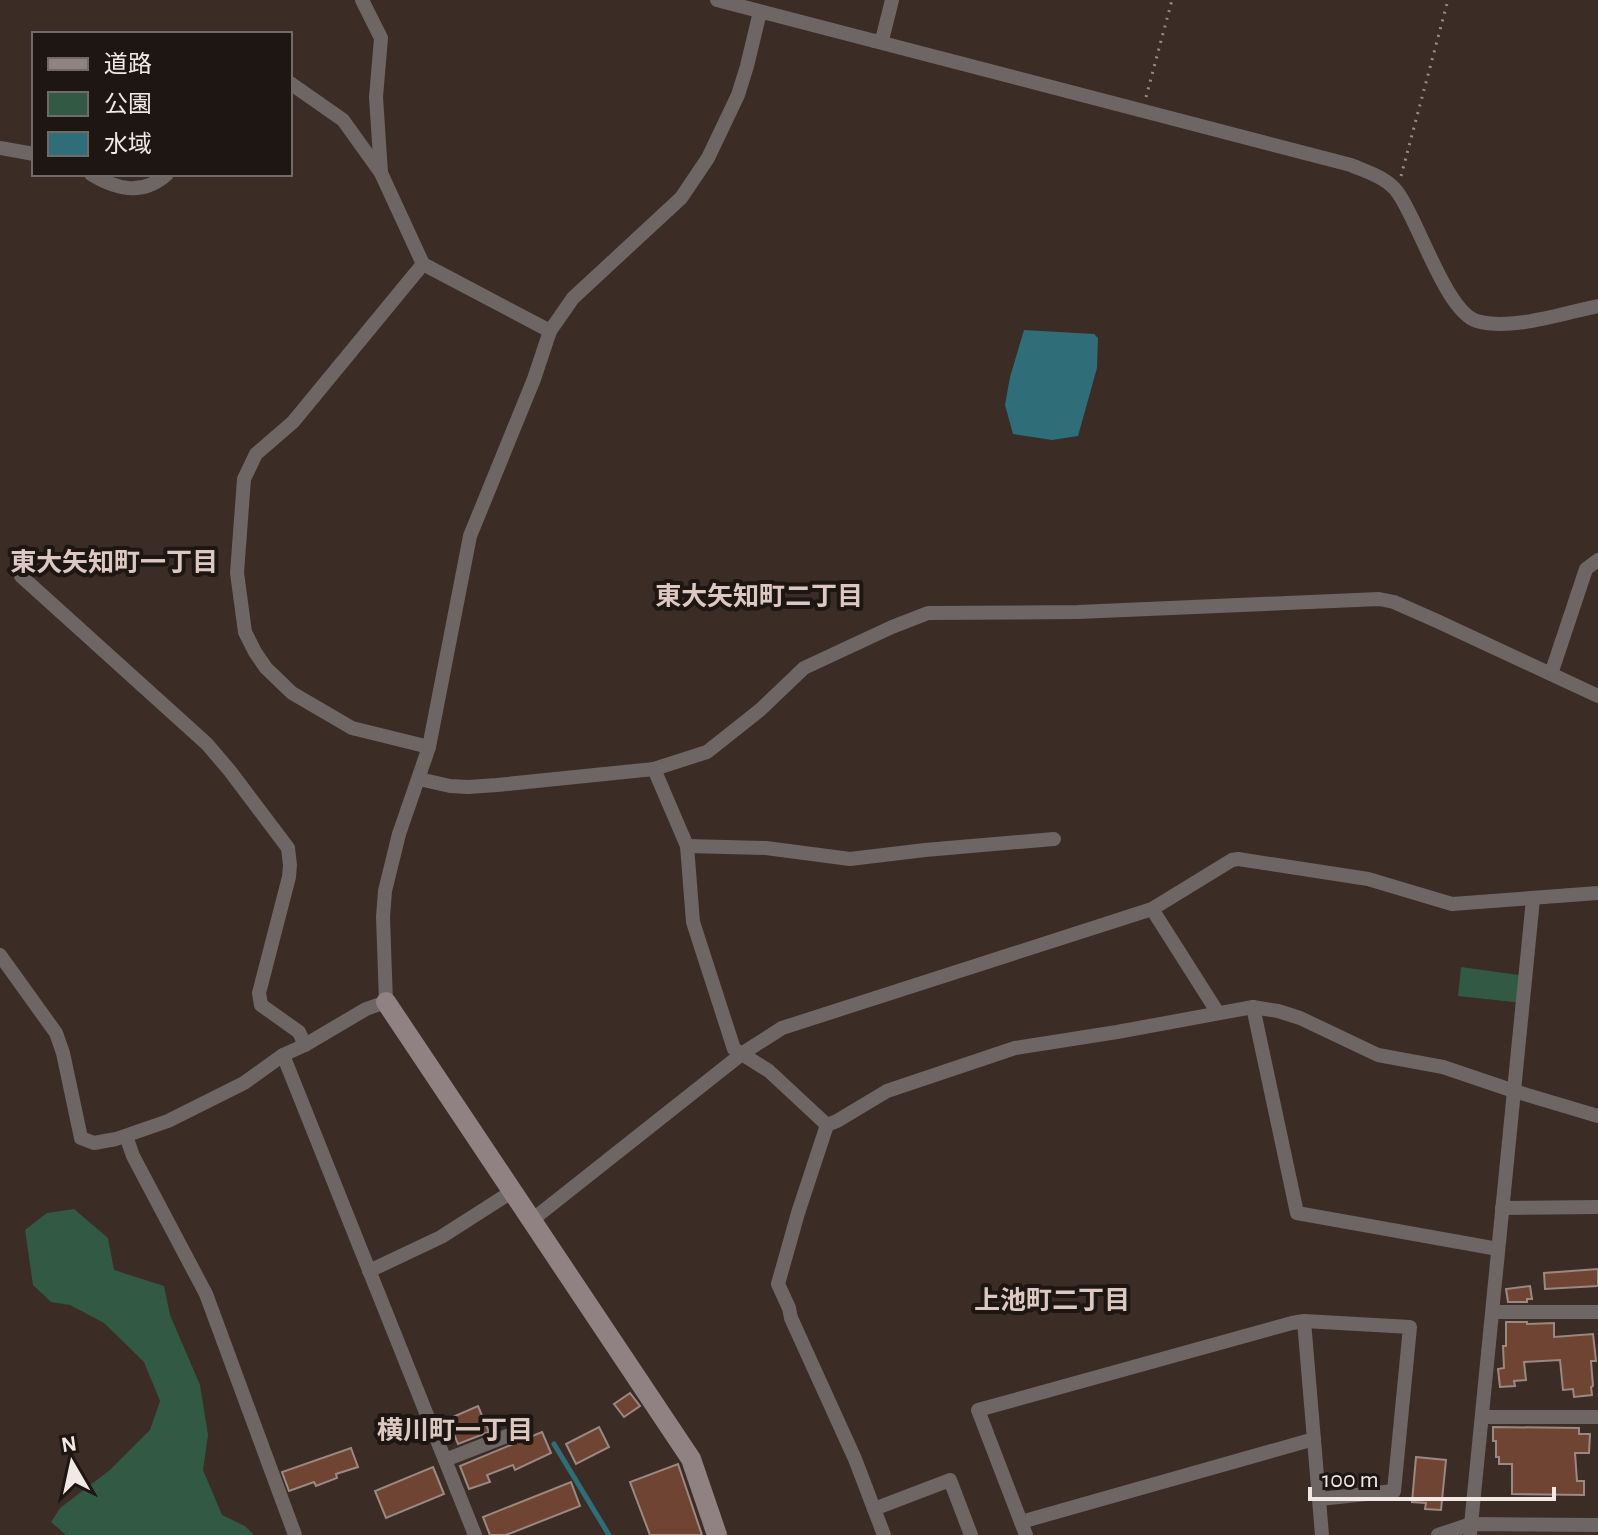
<svg xmlns="http://www.w3.org/2000/svg" width="1598" height="1535" font-family="'Alegreya Sans','Noto Sans JP',sans-serif">
  <style>
    .green { fill: #325943 }
    .water { fill: #2f6d79 }
    .lines { fill: none; stroke-linecap: round; stroke-linejoin: round }
    .stream { stroke: #2f6d79; stroke-width: 5 }
    .building { fill: #6f4433; stroke: #9b8981; stroke-width: 2 }
    .path { stroke: #988b86; stroke-width: 3; stroke-dasharray: 2 6; stroke-linecap: butt }
    .street { stroke: #6e6565; stroke-width: 14 }
    .secondary { stroke: #908282; stroke-width: 20 }
    .labels { text-anchor: middle; dominant-baseline: central; stroke-width: 8; stroke-linejoin: round; paint-order: stroke }
    .neighbourhood-label { font-size: 26px; font-weight: bold; fill: #dcc8c0; stroke: #1d1613 }
  </style>
  <rect width="100%" height="100%" fill="#3b2c26"/>
  <g class="green">
    <polygon points="1461,967 1526,976 1523,1003 1458,996"/>
    <polygon points="74,1209 108,1238 114,1270 164,1286 170,1315 200,1385 208,1435 203,1470 222,1515 245,1526 254,1535 66,1535 51,1522 60,1508 110,1470 150,1430 160,1401 144,1362 104,1323 70,1305 51,1302 33,1285 25,1230 47,1213"/>
  </g>
  <polygon class="water" points="1024,330 1094,334 1098,338 1097,368 1078,436 1052,440 1013,434 1005,405 1010,377"/>
  <g class="lines">
    <polyline class="stream" points="554,1444 609,1535"/>
  </g>
  <g class="building">
    <polygon points="1598,1269 1598,1286 1545,1289 1544,1273"/>
    <polygon points="1530,1286 1532,1299 1527,1299 1527,1302 1508,1302 1506,1289"/>
    <polygon points="1506,1322 1527,1322 1527,1324 1554,1323 1554,1337 1593,1334 1596,1361 1591,1361 1593,1386 1591,1387 1592,1395 1574,1397 1573,1389 1563,1390 1560,1360 1524,1362 1526,1380 1514,1381 1515,1386 1500,1387 1498,1369 1504,1368 1503,1346 1506,1346"/>
    <polygon points="630,1393 640,1406 624,1417 614,1404"/>
    <polygon points="478,1406 489,1432 458,1444 448,1419"/>
    <polygon points="599,1427 609,1447 576,1464 566,1444"/>
    <polygon points="1493,1427 1579,1428 1579,1434 1590,1434 1589,1453 1575,1453 1577,1481 1584,1481 1584,1495 1512,1494 1512,1464 1499,1464 1499,1457 1496,1457 1496,1441 1493,1441"/>
    <polygon points="542,1432 551,1453 515,1470 513,1465 487,1475 490,1482 469,1489 460,1466"/>
    <polygon points="351,1448 358,1467 336,1474 337,1478 316,1486 314,1482 289,1491 282,1472"/>
    <polygon points="1416,1457 1446,1460 1441,1510 1425,1509 1426,1503 1412,1502"/>
    <polygon points="678,1464 702,1535 650,1535 630,1482"/>
    <polygon points="433,1467 444,1494 386,1518 375,1491"/>
    <polygon points="571,1482 580,1506 506,1535 490,1535 483,1517"/>
  </g>
  <g class="lines">
    <g class="path">
      <polyline points="1146,97 1172,0"/>
      <polyline points="1401,176 1448,0"/>
    </g>
    <g class="street">
      <polyline points="362,0 381,38 376,97 381,173"/>
      <path d="M717 0 1351 165C1367 172 1388 178 1398 193 1418 220 1446 312 1477 321 1512 331 1563 313 1598 306"/>
      <polyline points="874,41 882,40 892,0"/>
      <polyline points="290,83 343,120 381,173 423,264 550,331"/>
      <polyline points="0,148 34,154"/>
      <path d="M91 174C117 190 143 196 167 174"/>
      <polyline points="423,264 293,422 256,454 244,479 237,573 245,632 255,652 266,668 292,693 352,728 429,747"/>
      <polyline points="21,576 207,744 230,771 288,848 290,865 289,877 259,993 261,1005 299,1032 305,1045"/>
      <polyline points="1551,674 1586,569 1598,560"/>
      <polyline points="654,769 687,846 693,922 734,1049 769,1071 827,1125 837,1121 887,1091 1015,1048 1117,1032 1253,1007 1278,1011 1300,1018 1378,1055 1443,1067 1514,1091 1598,1116"/>
      <polyline points="419,779 450,786 468,787 497,785 654,769 707,752 760,710 804,668 892,627 928,613 1078,612 1379,599 1394,602 1437,621 1598,696"/>
      <polyline points="687,846 766,848 850,859 925,850 1054,839"/>
      <polyline points="0,955 56,1033 63,1053 81,1138 94,1143 116,1139 168,1121 244,1083 283,1055 305,1045 366,1009 386,1002 383,917 385,891 399,834 429,747 470,536 534,379 550,331 573,298 681,198 708,158 738,95 747,66 759,16 764,13"/>
      <polyline points="1253,1007 1297,1213 1498,1249"/>
      <polyline points="1218,1013 1152,909 1232,860 1238,859 1368,879 1452,904 1598,893"/>
      <polyline points="283,1055 475,1535"/>
      <polyline points="827,1125 798,1213 778,1284 789,1308 791,1318 855,1459 884,1535"/>
      <polyline points="126,1136 133,1156 206,1294 295,1535"/>
      <polyline points="1502,1208 1598,1207"/>
      <polyline points="532,1220 743,1053 782,1028 1152,909"/>
      <polyline points="369,1271 441,1237 513,1191"/>
      <polyline points="1493,1312 1598,1312"/>
      <polyline points="1304,1321 1322,1535"/>
      <polyline points="1482,1417 1598,1417"/>
      <polyline points="445,1460 525,1429"/>
      <polyline points="874,1509 950,1480 971,1535"/>
      <polyline points="1021,1522 1314,1439"/>
      <polyline points="1026,1535 978,1410 1292,1323 1304,1321 1410,1327 1394,1491 1320,1499"/>
      <polyline points="1438,1535 1471,1524 1598,1525"/>
      <polyline points="1470,1535 1533,899"/>
    </g>
    <polyline class="secondary" points="386,1002 691,1459 717,1535"/>
  </g>
  <g class="labels">
    <g class="neighbourhood-label">
      <text x="114" y="563">東大矢知町一丁目</text>
      <text x="759" y="597">東大矢知町二丁目</text>
      <text x="1052" y="1301">上池町二丁目</text>
      <text x="455" y="1431">横川町一丁目</text>
    </g>
  </g>
  <rect x="32" y="32" width="260" height="144" fill="#1d1613" stroke="#726a67" stroke-width="2"/>
  <rect x="48" y="58" width="40" height="12" fill="#908282" stroke="#726a67" stroke-width="2"/>
  <text x="104" y="72" font-size="24" fill="#f2e8e4">道路</text>
  <rect x="48" y="92" width="40" height="24" fill="#325943" stroke="#726a67" stroke-width="2"/>
  <text x="104" y="112" font-size="24" fill="#f2e8e4">公園</text>
  <rect x="48" y="132" width="40" height="24" fill="#2f6d79" stroke="#726a67" stroke-width="2"/>
  <text x="104" y="152" font-size="24" fill="#f2e8e4">水域</text>
  <g transform="translate(72 1463) rotate(351)" stroke="#1d1613" stroke-width="6" paint-order="stroke">
  <path d="M0-6L14 30L0 20L-14 30Z" fill="#f2e8e4"/>
  <text y="-12" font-size="22" font-weight="bold" text-anchor="middle" fill="#f2e8e4">N</text>
  </g>
  <path d="M1310 1487v12h244v-12" fill="none" stroke="#f2e8e4" stroke-width="4"/>
  <text x="1322" y="1487" font-size="24" fill="#f2e8e4" stroke="#1d1613" stroke-width="6" paint-order="stroke">100 m</text>
</svg>
